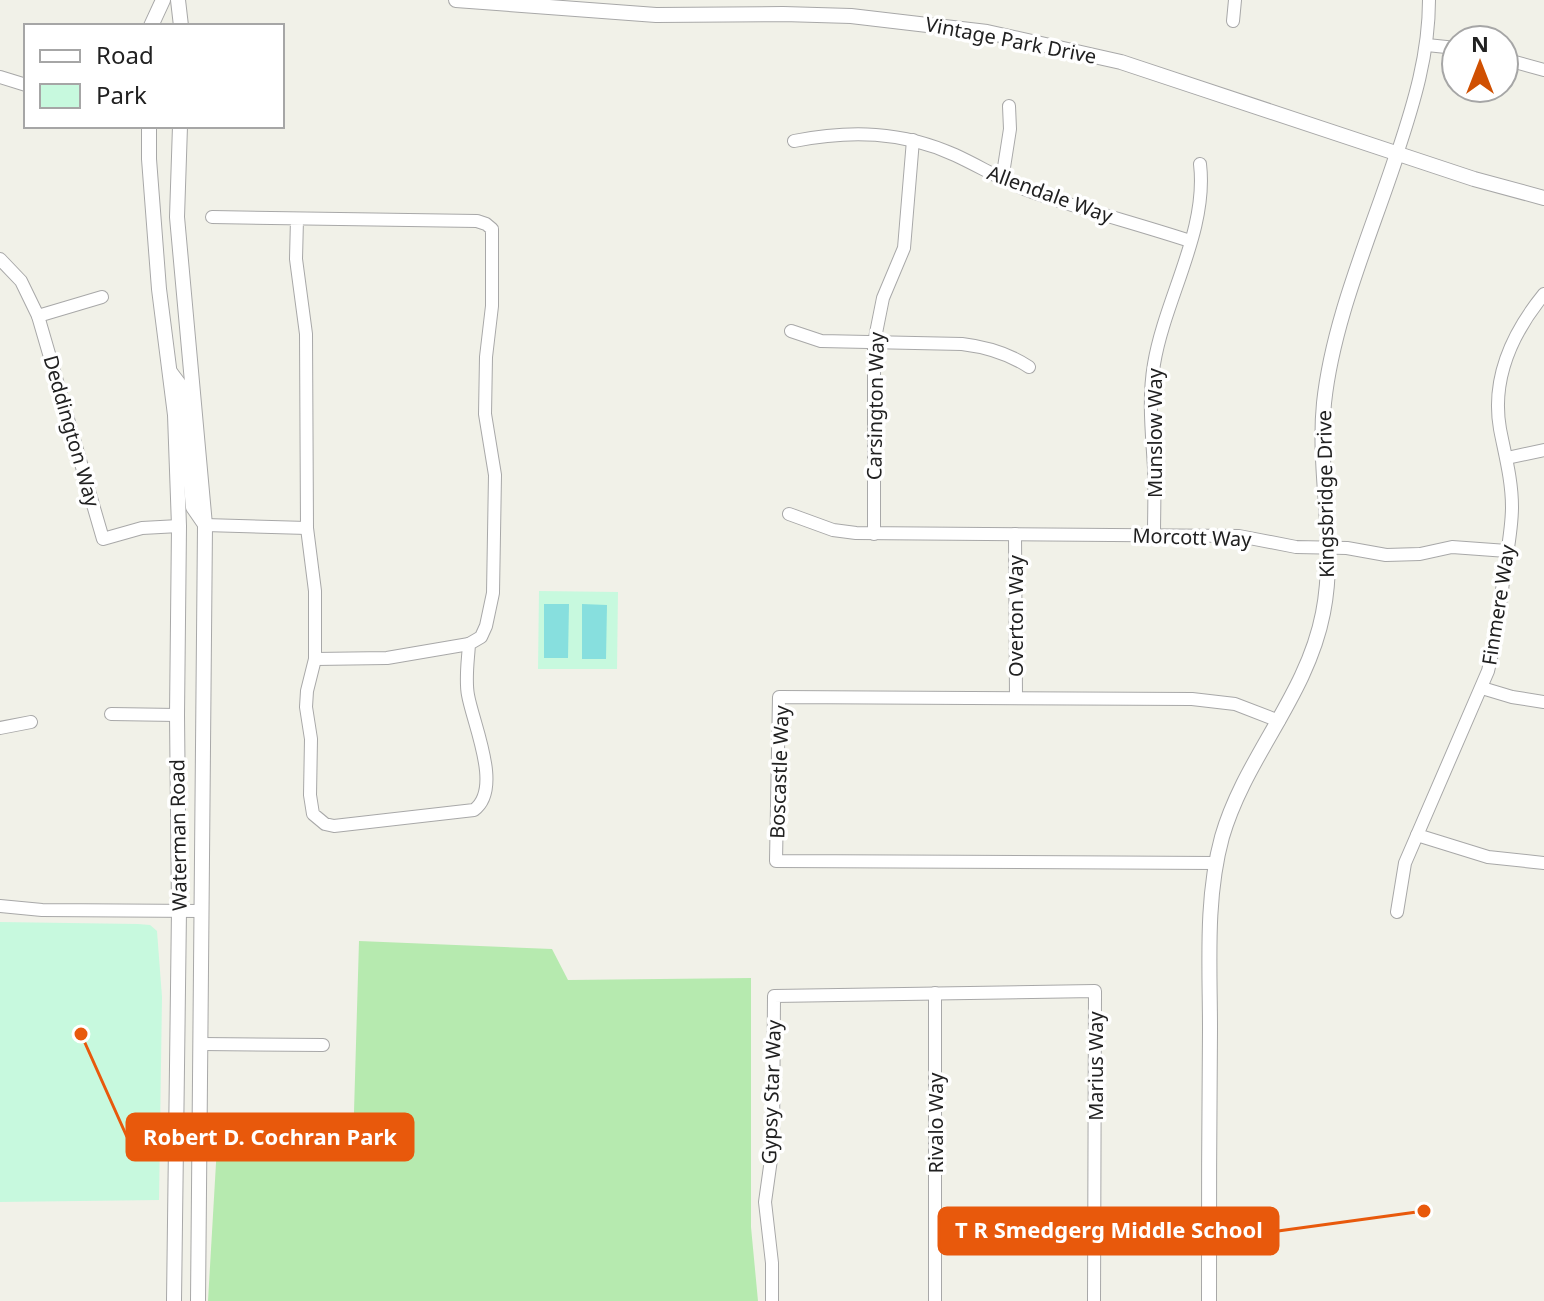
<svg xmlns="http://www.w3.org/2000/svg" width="1544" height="1301" font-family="'Noto Sans',sans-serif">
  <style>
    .grass { fill: #b6eaaf }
    .park { fill: #c7f9de }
    .pitch { fill: #87dfde }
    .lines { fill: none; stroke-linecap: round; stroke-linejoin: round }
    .minor-casing { stroke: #a8a8a8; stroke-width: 14 }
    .tertiary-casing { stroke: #a8a8a8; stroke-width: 16 }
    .minor { stroke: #fff; stroke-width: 12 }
    .tertiary { stroke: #fff; stroke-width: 14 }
    .labels { text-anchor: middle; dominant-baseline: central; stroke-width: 7; stroke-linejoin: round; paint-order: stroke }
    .street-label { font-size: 20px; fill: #212121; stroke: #fff }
    .leader { fill: none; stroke: #e8590c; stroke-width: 3 }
    .callout-dot { fill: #e8590c; stroke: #fff; stroke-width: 3 }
    .callout { fill: #e8590c; stroke: #e8590c; stroke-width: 3 }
    .callout-label { font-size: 22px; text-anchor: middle; font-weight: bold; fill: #fff }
  </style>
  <rect width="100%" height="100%" fill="#f1f1e8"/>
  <polygon class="grass" points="359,941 552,949 568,980 751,978 751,1227 758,1301 208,1301 217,1146 353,1146"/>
  <g class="park">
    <polygon points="539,591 618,592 617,669 538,669"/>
    <polygon points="0,922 138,924 150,925 157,931 162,997 159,1200 0,1202"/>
  </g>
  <g class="pitch">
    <polygon points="544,604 569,604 568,658 544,658"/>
    <polygon points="582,604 607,605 606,659 582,659"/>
  </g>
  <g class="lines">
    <g class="minor-casing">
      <g id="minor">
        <polyline points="1233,21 1235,0"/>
        <polyline points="1427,45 1456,48"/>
        <polyline points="1504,59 1544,70"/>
        <polyline points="0,77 26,85"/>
        <path d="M794 141C850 130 902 131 955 155 981 167 1005 182 1032 192 1084 210 1138 224 1190 241"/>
        <path d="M1397 154C1414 103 1429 54 1429 0"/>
        <polyline points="1002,180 1010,129 1009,106"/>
        <path d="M212 217 477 221 486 224 492 229V306L486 357 485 414 495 475 493 593 486 626 481 637 469 644C468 661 465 679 468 695 473 724 503 789 474 810L334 826 325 824 313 814 310 795 311 739 306 707 307 691 315 659V591L307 528 306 334 296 259 297 219"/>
        <polyline points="0,259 21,281 38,316 103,539 142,528 179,526"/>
        <polyline points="38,316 102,297"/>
        <path d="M791 331 821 341 962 344C987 347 1008 353 1029 367"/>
        <polyline points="1507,458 1544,450"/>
        <polyline points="789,514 833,530 856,533 1239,536 1296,547 1347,548 1386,555 1420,554 1452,547 1507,551"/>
        <polyline points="205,525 307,528"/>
        <polyline points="874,534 874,343 883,298 904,248 913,140"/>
        <polyline points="1015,534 1016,698"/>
        <path d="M1154 535C1154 513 1155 490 1154 468 1152 433 1148 399 1154 364 1165 298 1208 231 1200 164"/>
        <polyline points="315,659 387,658 469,644"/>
        <polyline points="1482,688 1512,697 1544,702"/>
        <polyline points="111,714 177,715"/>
        <polyline points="0,728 31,722"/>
        <polyline points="1417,835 1488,857 1544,863"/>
        <polyline points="1216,863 776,861 779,697 1192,699 1235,704 1279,721"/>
        <polyline points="0,906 42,910 201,911"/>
        <path d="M1397 912 1405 863 1488 671C1496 639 1500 607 1504 574 1507 552 1512 529 1512 507 1512 480 1505 455 1500 429 1491 378 1513 332 1544 294"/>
        <polyline points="935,993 935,1301"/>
        <polyline points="201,1044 323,1045"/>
        <polyline points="772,1301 772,1263 765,1202 773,1145 774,996 1095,991 1094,1301"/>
      </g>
    </g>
    <g class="tertiary-casing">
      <g id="tertiary">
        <polyline points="178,0 181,26"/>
        <polyline points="456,0 656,15 783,14 851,16 987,32 1121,62 1474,179 1544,198"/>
        <polyline points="151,26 163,0"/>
        <polyline points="149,126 149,159 159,289 175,415 179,526 177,715 179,910 174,1301"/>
        <polyline points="180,126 177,217 205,525 198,1301"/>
        <polyline points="170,372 182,388 193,507 204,523"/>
        <path d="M1209 1301C1209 1210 1209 1120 1210 1029 1210 966 1205 899 1222 837 1245 757 1307 696 1323 613 1337 543 1317 473 1324 403 1333 319 1371 234 1397 154"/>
      </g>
    </g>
    <use href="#minor" class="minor"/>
    <use href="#tertiary" class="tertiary"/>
  </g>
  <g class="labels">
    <g class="street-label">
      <text transform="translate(1011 40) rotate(11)">Vintage Park Drive</text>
      <text transform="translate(1050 194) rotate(20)">Allendale Way</text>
      <text transform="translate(875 406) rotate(-89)">Carsington Way</text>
      <text transform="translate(72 431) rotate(74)">Deddington Way</text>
      <text transform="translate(1154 433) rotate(-90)">Munslow Way</text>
      <text transform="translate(1325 494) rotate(-91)">Kingsbridge Drive</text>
      <text transform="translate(1192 537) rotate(2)">Morcott Way</text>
      <text transform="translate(1498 605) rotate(-81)">Finmere Way</text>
      <text transform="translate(1015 616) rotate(-90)">Overton Way</text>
      <text transform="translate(779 772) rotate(-88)">Boscastle Way</text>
      <text transform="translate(178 835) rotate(-91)">Waterman Road</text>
      <text transform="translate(1095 1066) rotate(-90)">Marius Way</text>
      <text transform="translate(771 1092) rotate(-88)">Gypsy Star Way</text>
      <text transform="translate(935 1123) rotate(-90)">Rivalo Way</text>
    </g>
  </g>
  <path class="leader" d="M81 1034L127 1137M1424 1211L1278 1231"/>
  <g class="callout-dot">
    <circle cx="81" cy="1034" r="8"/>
    <circle cx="1424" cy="1211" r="8"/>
  </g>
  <g class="callout">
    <rect x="127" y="1114" width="286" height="46" rx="8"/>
    <rect x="939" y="1208" width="339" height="46" rx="8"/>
  </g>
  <g class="callout-label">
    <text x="270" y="1145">Robert D. Cochran Park</text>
    <text x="1109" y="1238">T R Smedgerg Middle School</text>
  </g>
  <rect x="24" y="24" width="260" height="104" fill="#ffffff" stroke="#a6a6a6" stroke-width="2"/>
  <rect x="40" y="50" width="40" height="12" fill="#ffffff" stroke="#a6a6a6" stroke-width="2"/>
  <text x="96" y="64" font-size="24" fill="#212121">Road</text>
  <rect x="40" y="84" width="40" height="24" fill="#c7f9de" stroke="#a6a6a6" stroke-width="2"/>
  <text x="96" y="104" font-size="24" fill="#212121">Park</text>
  <g transform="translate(1480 64)"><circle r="38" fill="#ffffff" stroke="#a6a6a6" stroke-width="2"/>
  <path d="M0-6L14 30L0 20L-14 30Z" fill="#d05002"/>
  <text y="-12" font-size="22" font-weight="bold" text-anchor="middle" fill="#212121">N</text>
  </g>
</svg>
